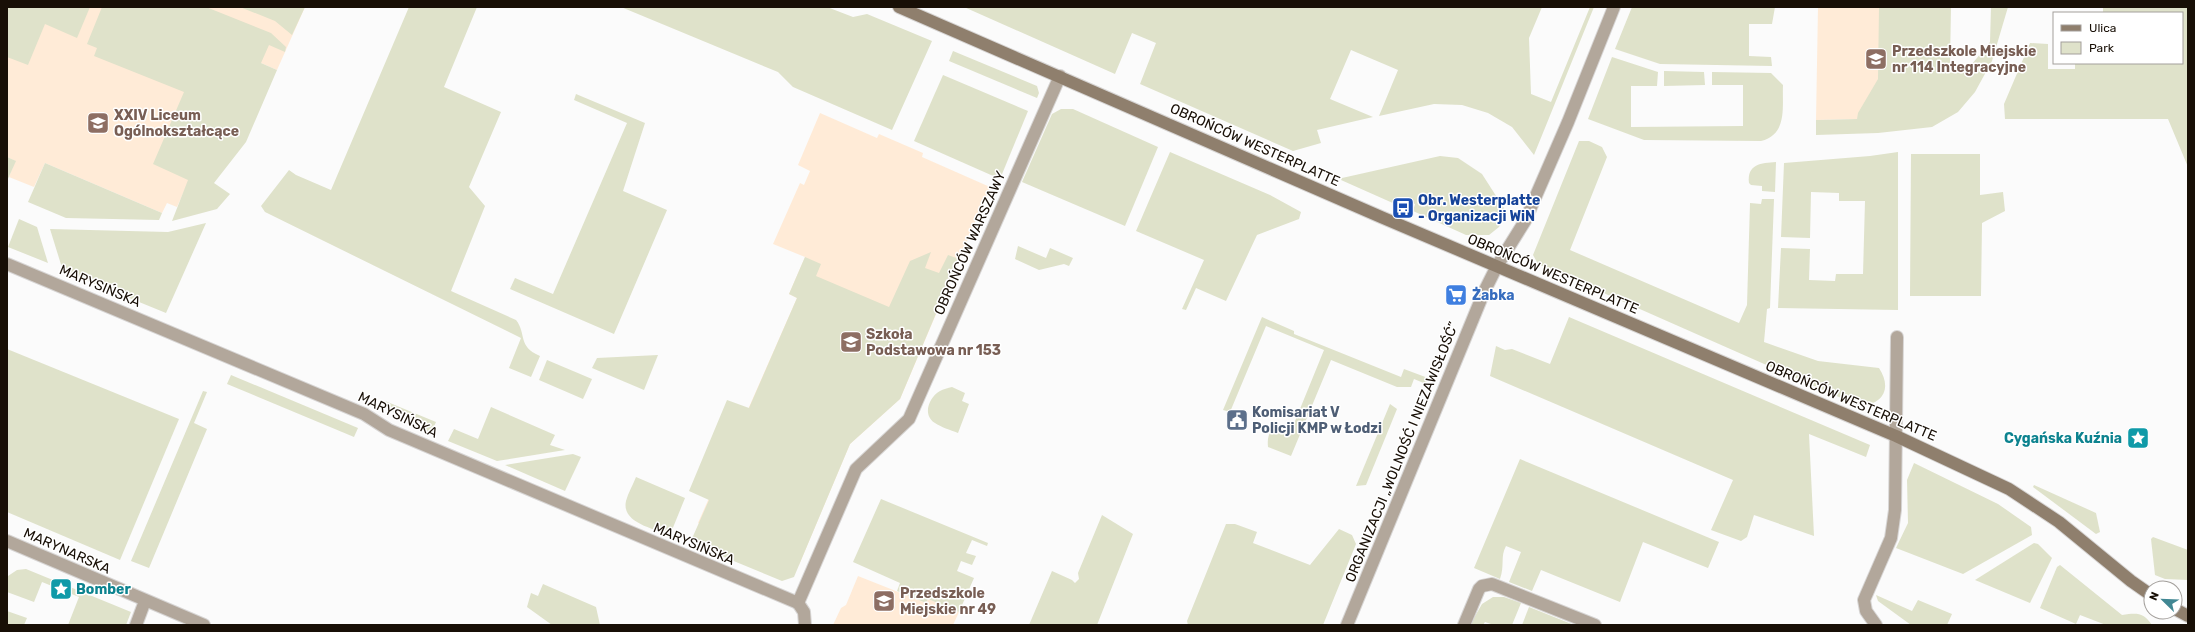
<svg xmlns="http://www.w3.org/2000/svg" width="2195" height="632" font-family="Rubik,sans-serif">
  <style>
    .built { fill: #ffebd7 }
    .green { fill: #dfe2ca }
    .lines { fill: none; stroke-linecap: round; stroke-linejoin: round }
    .street-casing { stroke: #d7d5d4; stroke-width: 14 }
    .secondary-casing { stroke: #d7d5d4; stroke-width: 14 }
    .street { stroke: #b2a79b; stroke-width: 12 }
    .secondary { stroke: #8f7f6d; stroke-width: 12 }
    .labels { text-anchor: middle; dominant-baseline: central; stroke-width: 3; stroke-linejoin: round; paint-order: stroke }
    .education-label { font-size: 14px; font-weight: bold; fill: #785e54; stroke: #fff; text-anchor: start }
    .street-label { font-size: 14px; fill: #180f06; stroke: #fff }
    .transit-label { font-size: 14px; font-weight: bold; fill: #164399; stroke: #fff; text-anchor: start }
    .shop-label { font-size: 14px; font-weight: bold; fill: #366cbe; stroke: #fff; text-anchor: start }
    .service-label { font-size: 14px; font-weight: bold; fill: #4e5e75; stroke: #fff; text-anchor: start }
    .culture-label { font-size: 14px; font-weight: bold; fill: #0d838f; stroke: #fff; text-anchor: end }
  </style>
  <rect width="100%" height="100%" fill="#fbfbfb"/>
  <g class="built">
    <polygon points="7,7 305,7 277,70 261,63 189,180 177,207 167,203 162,213 45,163 34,187 9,177 15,161 7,157"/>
    <polygon points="1818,7 1936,7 1857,119 1816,120"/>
    <polygon points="820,113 877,138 879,134 923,153 922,157 990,187 900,399 850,444 799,565 698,523 797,298 789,294 805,257 773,244 800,183 804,185 810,171 798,165"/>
    <polygon points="858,576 926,603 928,599 959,612 953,625 833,625 841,608 846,605"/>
  </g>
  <g class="green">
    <polygon points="7,7 90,7 77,38 45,24 28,65 7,57"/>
    <polygon points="102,7 206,7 271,33 286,47 285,52 269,45 261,63 277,70 246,142 214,183 230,194 217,209 172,221 188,180 153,164 184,92 94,56 97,48 87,44"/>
    <polygon points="240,7 305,7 292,35 275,21"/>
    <path d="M409 7H477L444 87 501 112 469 187 485 206 451 291 516 320C527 334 517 346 540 356L531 377 509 368 521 338 265 212 261 206 289 170 296 175 331 190Z"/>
    <polygon points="621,7 827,7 853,17 867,14 932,41 892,130 793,87 778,72"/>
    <polygon points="964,7 1542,7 1529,38 1531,94 1551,102 1590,7 1594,7 1534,155 1512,127 1488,113 1462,105 1434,104 1379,116 1398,70 1351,50 1330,99 1373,117 1317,130 1321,143 1293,151 1140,84 1156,43 1132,33 1115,74"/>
    <polygon points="1632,7 1775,7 1772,24 1749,24 1749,56 1771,57 1772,66 1660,64 1615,49"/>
    <polygon points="1879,7 1951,7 1950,65 1972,64 1990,42 1991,7 2008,7 1992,61 1975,92 1958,112 1932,127 1878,133 1816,135 1816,120 1857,119 1858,113 1878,79"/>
    <polygon points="2103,7 2188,7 2188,167 2168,119 2005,119 2004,104 2030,43 2048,44 2048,69 2075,69 2075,63 2182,63 2182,13 2103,13"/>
    <polygon points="953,51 1037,86 1039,93 1037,98 949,61"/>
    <path d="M1612 57 1658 72 1657 86H1631V127L1743 126V85H1712V72L1771 73 1783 85C1782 107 1788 134 1761 141L1644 140 1588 119Z"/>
    <polygon points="1664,71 1704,72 1705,85 1664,86"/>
    <polygon points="943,75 1028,111 1000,179 914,141"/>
    <polygon points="576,94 645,123 623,191 667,210 614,334 510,289 515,278 553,294 627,123 574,100"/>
    <polygon points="1061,109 1073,109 1158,147 1125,226 1022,182 1052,114"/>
    <path d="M1579 141H1589L1602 147 1607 157 1570 250 1739 323 1747 305 1750 203 1761 204 1762 199H1774L1770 308 1767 309 1764 342 1818 361 1879 368C1893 389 1882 407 1857 405L1538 264 1533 255Z"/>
    <polygon points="1170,152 1270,195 1301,212 1299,219 1257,235 1226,301 1196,288 1186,310 1182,309 1204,260 1136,231"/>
    <polygon points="1898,152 1898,310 1778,308 1781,248 1810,249 1809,280 1835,281 1836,274 1863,274 1865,201 1839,201 1839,193 1811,192 1810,238 1781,237 1784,163 1870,156"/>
    <polygon points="1911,154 1980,154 1980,195 2003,192 2005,211 1982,223 1981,296 1910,296"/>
    <polygon points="1440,156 1458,158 1482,174 1507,213 1499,227 1489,235 1466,235 1413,211 1415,204 1398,197 1395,204 1341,180 1342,178"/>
    <polygon points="7,157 16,161 7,181"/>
    <path d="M1776 162 1775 192 1762 191V186L1751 185 1749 183C1747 164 1761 163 1776 162Z"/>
    <polygon points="45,163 162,213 159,220 66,218 28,202"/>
    <polygon points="19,219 37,227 48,263 8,247"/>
    <polygon points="206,223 166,313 63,271 50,229 168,232"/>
    <polygon points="1018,246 1046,258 1050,248 1073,258 1069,266 1064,264 1039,270 1015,259"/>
    <polygon points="931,252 925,268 939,273 948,255 959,259 900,399 850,444 794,577 782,581 690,543 709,500 689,491 727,400 749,408 797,298 789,294 805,257 821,264 816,276 889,307 910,261"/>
    <path d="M1262 317 1294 331V334L1401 377 1404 369 1428 378 1426 384 1414 379 1411 387H1397L1331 360 1291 456 1268 447C1267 437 1269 432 1276 425L1291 431 1324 350 1266 326 1230 412 1223 410Z"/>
    <polygon points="1569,317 1870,445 1866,457 1809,434 1814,536 1754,515 1747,537 1741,541 1711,530 1733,480 1490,376 1496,346 1505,350 1512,349 1550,364"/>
    <polygon points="7,349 179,419 120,560 7,512"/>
    <polygon points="658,355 644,390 592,368 597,358"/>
    <polygon points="547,360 592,379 583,399 539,380"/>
    <polygon points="231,375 358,428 354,437 227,384"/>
    <path d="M952 387 965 393 962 401 969 404 958 433C950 430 941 427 935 423 922 415 929 397 940 391 943 389 948 388 952 387Z"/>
    <polygon points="203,391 207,392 194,423 207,429 149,568 131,561"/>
    <polygon points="385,401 436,422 431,433 399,420"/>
    <polygon points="1390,404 1397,409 1366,485 1356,486"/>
    <polygon points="491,407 555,435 550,445 565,450 497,461 448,441 454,429 478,439"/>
    <polygon points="573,454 581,457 565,491 505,465"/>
    <path d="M1520 459 1719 542 1708 568 1643 542 1620 602 1541 570 1532 591 1509 582 1521 552 1506 546C1500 557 1505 565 1500 579L1474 568Z"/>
    <polygon points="1914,463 1998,504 2031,527 2032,535 1963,574 1896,548 1908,523 1907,480"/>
    <path d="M636 477 685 498 670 535C655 529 621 523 626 501 628 493 633 485 636 477Z"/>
    <polygon points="2034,485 2096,513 2100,532 2096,534 2033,487"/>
    <polygon points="881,499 988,543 987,546 972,540 966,553 976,556 972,565 961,561 957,571 974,578 959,612 928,599 926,603 897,591 900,583 853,562"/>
    <polygon points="1102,515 1133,534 1097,625 1029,625 1052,571 1072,580 1075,583 1079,579 1078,573"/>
    <polygon points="1226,524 1235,524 1257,532 1253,543 1310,565 1339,529 1352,535 1356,544 1323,625 1188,625 1187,621"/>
    <polygon points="2153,537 2188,550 2188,580 2165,579 2155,575 2151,539"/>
    <polygon points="2034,543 2038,544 2052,558 2030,603 1975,580"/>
    <path d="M2060 565 2122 615C2137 613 2143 612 2152 625H2106L2080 615 2076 624 2040 608 2057 567Z"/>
    <polygon points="26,569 131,612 126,625 68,625 79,597 42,582 34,602 7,592 8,576 17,570"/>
    <polygon points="543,584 596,607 600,625 552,625 527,607 531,593 538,596"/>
    <polygon points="1876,595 1912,611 1918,600 1952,614 1947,625 1911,625 1878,601"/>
    <polygon points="1493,597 1504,597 1521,603 1512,625 1494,625 1485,622 1483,625 1470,625 1482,604"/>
    <polygon points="1529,607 1574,625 1522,625"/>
    <polygon points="7,611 27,618 24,625 7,625"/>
  </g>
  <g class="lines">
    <g class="street-casing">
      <g id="street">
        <polyline points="7,264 364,414 389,430 798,603"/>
        <polyline points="7,541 204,625"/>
        <polyline points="798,603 856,469 909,419 1060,76"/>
        <polyline points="798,603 804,612 805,625"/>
        <polyline points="136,625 145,601"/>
        <polyline points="1347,625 1484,292 1497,266 1525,221 1568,122 1614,7"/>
        <polyline points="1464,625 1479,589 1482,586 1492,584 1595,625"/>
        <polyline points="1876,625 1866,611 1864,600 1891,538 1895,510 1897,337"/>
      </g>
    </g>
    <g class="secondary-casing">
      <g id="secondary">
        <polyline points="899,7 1381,217 1896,436 2009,489 2059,522 2131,581 2151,595"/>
        <polyline points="2175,609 2188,616"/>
      </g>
    </g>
    <use href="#street" class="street"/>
    <use href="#secondary" class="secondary"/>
  </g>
  <defs>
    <g id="school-square" transform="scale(1.15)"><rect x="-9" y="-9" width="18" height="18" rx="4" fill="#8d6e63" stroke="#fff"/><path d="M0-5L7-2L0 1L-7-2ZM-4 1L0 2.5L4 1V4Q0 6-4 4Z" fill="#fff"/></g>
    <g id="bus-square" transform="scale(1.15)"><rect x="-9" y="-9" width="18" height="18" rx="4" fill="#1a4fb4" stroke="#fff"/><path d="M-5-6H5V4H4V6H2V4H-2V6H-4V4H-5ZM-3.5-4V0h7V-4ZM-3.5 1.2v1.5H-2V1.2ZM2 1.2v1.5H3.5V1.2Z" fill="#fff"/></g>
    <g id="supermarket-square" transform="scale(1.15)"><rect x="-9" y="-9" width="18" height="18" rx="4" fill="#3f7fe0" stroke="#fff"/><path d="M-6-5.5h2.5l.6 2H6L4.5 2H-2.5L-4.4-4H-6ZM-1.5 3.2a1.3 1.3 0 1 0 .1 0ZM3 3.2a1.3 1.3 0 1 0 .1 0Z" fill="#fff"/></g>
    <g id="civic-square" transform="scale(1.15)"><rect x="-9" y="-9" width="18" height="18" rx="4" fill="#5c6f8a" stroke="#fff"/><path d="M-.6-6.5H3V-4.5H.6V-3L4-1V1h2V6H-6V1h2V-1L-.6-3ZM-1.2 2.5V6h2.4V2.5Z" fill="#fff"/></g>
    <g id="sight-square" transform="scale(1.15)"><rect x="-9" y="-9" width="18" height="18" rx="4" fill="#0f9aa8" stroke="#fff"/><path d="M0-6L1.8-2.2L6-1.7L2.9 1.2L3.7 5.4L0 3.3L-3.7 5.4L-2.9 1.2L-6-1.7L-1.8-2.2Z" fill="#fff"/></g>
  </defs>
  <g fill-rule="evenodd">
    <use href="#school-square" x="1876" y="59"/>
    <use href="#school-square" x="98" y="123"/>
    <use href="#bus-square" x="1403" y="208"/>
    <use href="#supermarket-square" x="1456" y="295"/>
    <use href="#school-square" x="851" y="342"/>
    <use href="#civic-square" x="1237" y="420"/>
    <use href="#sight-square" x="2138" y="438"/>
    <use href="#sight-square" x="61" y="589"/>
    <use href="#school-square" x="884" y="601"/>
  </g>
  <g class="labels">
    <g class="education-label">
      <text x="1892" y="51">Przedszkole Miejskie<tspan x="1892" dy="16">nr 114 Integracyjne</tspan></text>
      <text x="114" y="115">XXIV Liceum<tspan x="114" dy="16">Ogólnokształcące</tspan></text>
      <text x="866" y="334">Szkoła<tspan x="866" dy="16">Podstawowa nr 153</tspan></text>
      <text x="900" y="593">Przedszkole<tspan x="900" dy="16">Miejskie nr 49</tspan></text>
    </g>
    <g class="street-label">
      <text transform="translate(1255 145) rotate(24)">OBROŃCÓW WESTERPLATTE</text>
      <text transform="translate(970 243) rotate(-66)">OBROŃCÓW WARSZAWY</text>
      <text transform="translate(1553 274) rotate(23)">OBROŃCÓW WESTERPLATTE</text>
      <text transform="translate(100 286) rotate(23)">MARYSIŃSKA</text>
      <text transform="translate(1851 401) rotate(23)">OBROŃCÓW WESTERPLATTE</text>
      <text transform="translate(398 415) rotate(26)">MARYSIŃSKA</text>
      <text transform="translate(1402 452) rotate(-68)">ORGANIZACJI „WOLNOŚĆ I NIEZAWISŁOŚĆ”</text>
      <text transform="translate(694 544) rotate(23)">MARYSIŃSKA</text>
      <text transform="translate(67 551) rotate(24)">MARYNARSKA</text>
    </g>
    <g class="transit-label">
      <text x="1418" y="200">Obr. Westerplatte<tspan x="1418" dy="16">- Organizacji WiN</tspan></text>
    </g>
    <g class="shop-label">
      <text x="1472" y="295">Żabka</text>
    </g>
    <g class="service-label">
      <text x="1252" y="412">Komisariat V<tspan x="1252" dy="16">Policji KMP w Łodzi</tspan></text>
    </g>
    <g class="culture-label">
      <text x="2122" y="438">Cygańska Kuźnia</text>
      <text x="76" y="589" text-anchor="start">Bomber</text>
    </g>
  </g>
  <rect width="2195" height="632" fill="none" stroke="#180f06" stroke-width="16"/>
  <rect x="2053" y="12" width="130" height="52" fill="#ffffff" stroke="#a39f9b"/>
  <rect x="2061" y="25" width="20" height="6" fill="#8f7f6d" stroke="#a39f9b"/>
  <text x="2089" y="32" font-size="12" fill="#180f06">Ulica</text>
  <rect x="2061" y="42" width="20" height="12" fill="#dfe2ca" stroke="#a39f9b"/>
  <text x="2089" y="52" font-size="12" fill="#180f06">Park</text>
  <g transform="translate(2163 600) rotate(293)"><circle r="19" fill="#ffffff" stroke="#a39f9b"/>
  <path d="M0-3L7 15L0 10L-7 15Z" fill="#418793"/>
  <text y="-6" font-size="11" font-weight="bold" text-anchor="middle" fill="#180f06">N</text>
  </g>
</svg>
